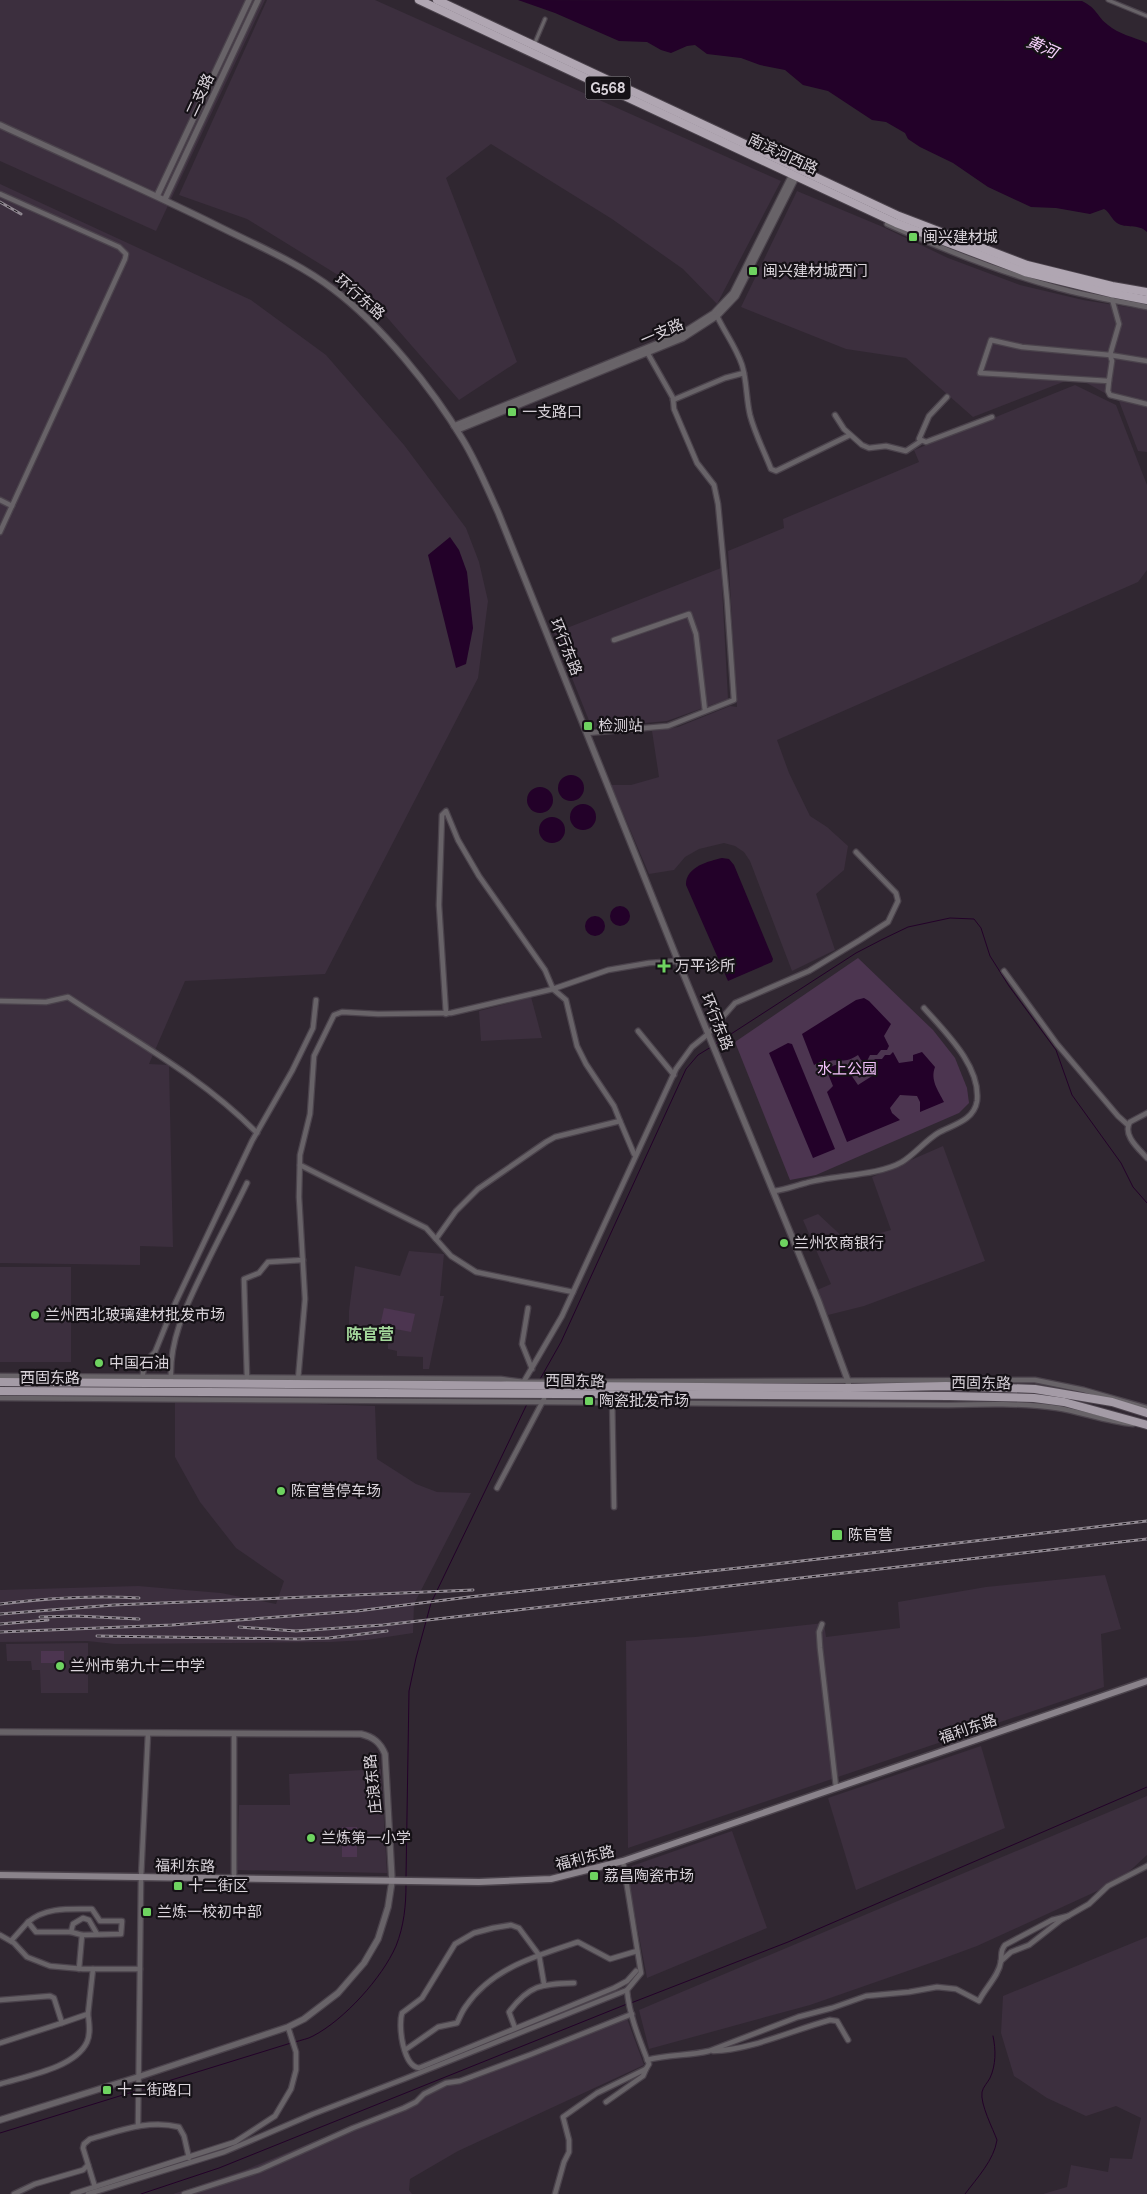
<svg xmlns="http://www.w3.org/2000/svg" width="1147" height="2194" font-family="Raleway,'Noto Sans SC',sans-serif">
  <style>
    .built { fill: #3c2f3e }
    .green { fill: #4c3550 }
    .water { fill: #230129 }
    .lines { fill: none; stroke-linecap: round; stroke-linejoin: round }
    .stream { stroke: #230129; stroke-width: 1 }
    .pedestrian-casing { stroke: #4b434c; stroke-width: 5.5 }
    .minor-casing { stroke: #4b434c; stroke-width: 7 }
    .tertiary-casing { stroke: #4b434c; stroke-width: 8 }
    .secondary-casing { stroke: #4b434c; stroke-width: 9 }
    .primary-casing { stroke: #4b434c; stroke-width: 10 }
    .trunk-casing { stroke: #4b434c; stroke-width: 10 }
    .pedestrian { stroke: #686368; stroke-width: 3 }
    .minor { stroke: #686368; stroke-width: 4.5 }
    .tertiary { stroke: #686368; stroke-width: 5.5 }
    .secondary { stroke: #8a838b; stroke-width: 6 }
    .primary { stroke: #a49ba6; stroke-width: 8 }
    .trunk { stroke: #b0a6b2; stroke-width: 8 }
    .rail-casing { stroke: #918992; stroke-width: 3 }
    .rail { stroke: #151116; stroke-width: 1; stroke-dasharray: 4; stroke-linecap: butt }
    .poi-dot { fill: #6ed360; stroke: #151116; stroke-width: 2 }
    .labels { text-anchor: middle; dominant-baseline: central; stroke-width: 4.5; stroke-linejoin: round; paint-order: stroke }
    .shield { fill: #151116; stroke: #9f9aa0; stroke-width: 1 }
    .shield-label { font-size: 14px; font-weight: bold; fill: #dad4db }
    .street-label { font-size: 15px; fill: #dad4db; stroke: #151116 }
    .poi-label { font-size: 15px; fill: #dad4db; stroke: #151116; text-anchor: start }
    .park-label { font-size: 15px; fill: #f2c1fb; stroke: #151116 }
    .water-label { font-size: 16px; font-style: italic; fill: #f7d2fd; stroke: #151116 }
    .neighbourhood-label { font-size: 16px; font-weight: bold; fill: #a4d99c; stroke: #151116 }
  </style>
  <rect width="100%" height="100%" fill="#302731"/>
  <g class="built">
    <polygon points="0,0 265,0 156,231 0,161"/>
    <polygon points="267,0 375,0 781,181 717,304 683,269 612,219 491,144 446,178 517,362 459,400 364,291 247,219 179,195"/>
    <polygon points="0,184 251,300 326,355 404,445 466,528 479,562 488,601 478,678 325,974 185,981 149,1064 169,1065 173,1247 140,1246 140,1265 0,1263"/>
    <polygon points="797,191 883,227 948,258 1020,285 1083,300 1147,310 1147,452 1138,451 1119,401 1076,377 973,417 906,358 846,349 741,307"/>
    <polygon points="1075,385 1116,405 1147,485 1147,570 1138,582 777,740 789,773 810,816 827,827 848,846 844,870 816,894 835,950 792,971 750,861 744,852 735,846 724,843 699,849 685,857 674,870 649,874 611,785 631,785 659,777 652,731 678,727 730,706 737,707 728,551 784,528 783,519 919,462 914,450"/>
    <polygon points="721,568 728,699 667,721 592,728 554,633"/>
    <polygon points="531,997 542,1038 481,1041 479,1011"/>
    <polygon points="943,1146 985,1261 864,1306 828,1315 817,1290 831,1284 803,1220 818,1214 848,1242 891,1230 872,1177"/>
    <polygon points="409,1251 444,1254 440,1296 444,1296 429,1369 423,1369 423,1357 397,1356 397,1351 388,1349 388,1337 349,1330 349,1311 355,1266 400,1276"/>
    <rect x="0" y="1267" width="71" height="95"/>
    <polygon points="175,1399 375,1406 377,1459 416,1484 437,1492 471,1493 414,1604 413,1633 367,1640 330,1642 115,1644 87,1641 0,1642 0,1590 138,1586 221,1593 276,1604 284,1581 236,1548 200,1502 175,1457"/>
    <polygon points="1105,1575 1121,1629 1101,1634 1104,1687 628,1848 626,1641 695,1637 824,1623 826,1637 900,1628 898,1602 986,1587"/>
    <polygon points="88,1643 88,1693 41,1693 40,1670 32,1670 31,1661 7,1661 6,1644"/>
    <polygon points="981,1746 1005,1828 856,1890 828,1798"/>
    <polygon points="381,1769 387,1873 237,1870 239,1805 290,1805 289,1774"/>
    <polygon points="1147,1796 1147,1855 1119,1881 977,1946 939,1960 810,2005 649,2049 639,2010"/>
    <polygon points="732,1831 767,1928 647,1978 626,1868"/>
    <polygon points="1147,1937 1147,2194 1043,2194 1067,2187 1071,2165 1108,2172 1110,2158 1132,2159 1141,2118 1116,2106 1086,2116 1047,2098 1014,2076 1001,2033 1003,1996"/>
    <polygon points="625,2013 644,2065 458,2151 410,2179 409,2190 412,2194 173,2194 245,2170"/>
  </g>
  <g class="green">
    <polygon points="858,958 933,1030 955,1058 967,1088 969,1103 959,1113 816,1175 790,1180 735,1042"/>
    <polygon points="384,1308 415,1314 411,1332 380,1326"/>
    <rect x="41" y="1651" width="23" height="12"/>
    <rect x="342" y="1827" width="15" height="30"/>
  </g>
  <g class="water">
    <path d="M518 0 1082 1C1098 9 1096 16 1108 25 1118 34 1134 37 1147 43V232C1138 223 1126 229 1117 223 1111 219 1110 212 1104 209L1090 214 1056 208 1031 207 988 187 953 163 920 147 908 139 905 133 886 122 872 120 828 91 803 85 785 70 760 65 741 58 707 54 695 45 687 46 671 53 661 50 647 42 619 41 555 13Z"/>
    <polygon points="450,537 459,550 467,572 473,628 466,664 456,668 428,555"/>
    <circle cx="571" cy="788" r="13"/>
    <circle cx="540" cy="800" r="13"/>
    <circle cx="583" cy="817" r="13"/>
    <circle cx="552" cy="830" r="13"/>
    <path d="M722 858 729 859 734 865 773 959 772 962 728 981 686 885C685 867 709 861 722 858Z"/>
    <circle cx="620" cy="916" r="10"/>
    <circle cx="595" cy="926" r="10"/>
    <path d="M864 998 869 1001 891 1024 884 1036 889 1046 887 1050H881L877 1055H870L867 1061 861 1060 858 1055C842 1066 837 1056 826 1063L824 1060 814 1065 802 1034 856 1000Z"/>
    <polygon points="788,1043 792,1044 835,1149 813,1158 769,1053"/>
    <path d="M893 1052 899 1063 913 1061V1055L922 1052 935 1067C930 1080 938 1090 944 1102L920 1112V1102L917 1096 900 1095 890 1108 892 1113 900 1120 847 1142 827 1092 833 1086 826 1069 835 1065 845 1066 858 1085 872 1076 867 1069 875 1059H882L885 1055H890Z"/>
  </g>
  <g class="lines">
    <g class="stream">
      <polyline points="714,1045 856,953 883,939 908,927 950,918 974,919 981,928 990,956 1009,986 1056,1050 1072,1095 1121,1163 1133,1187 1147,1203"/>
      <polyline points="539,1381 561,1342 686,1069 698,1055 711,1047"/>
      <polyline points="406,1878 409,1691 416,1658 431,1603 527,1404"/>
      <polyline points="631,2003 788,1942 1147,1787"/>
      <path d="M295 2042C301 2040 308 2039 313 2036 344 2020 382 1978 396 1946 404 1926 406 1905 406 1885"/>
      <polyline points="0,2133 291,2043"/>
      <polyline points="141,2194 219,2168 627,2004"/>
      <path d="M965 2194C977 2178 994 2160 997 2140 993 2129 980 2104 982 2092 983 2087 988 2082 990 2078 996 2065 996 2050 993 2036"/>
    </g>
    <g class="pedestrian-casing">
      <g id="pedestrian">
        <polyline points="1108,0 1147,16"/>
        <polyline points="534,45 545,19"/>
      </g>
    </g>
    <g class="minor-casing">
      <g id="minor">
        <polyline points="0,194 119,247 126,254 125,259 0,532"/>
        <path d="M887 224C942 249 999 272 1058 288 1087 296 1117 301 1147 307"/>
        <polyline points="1112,299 1119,324 1110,355 1147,361"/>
        <path d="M717 316C725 333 736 347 742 365 747 381 746 398 750 415 755 434 764 451 771 469L776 471 850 435"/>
        <polygon points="991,340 1022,347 1110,355 1112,361 1109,381 980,373"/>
        <polyline points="1109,381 1108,391 1110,395 1147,404"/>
        <polyline points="947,397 929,416 919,439 926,442 992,417"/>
        <polyline points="673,400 725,378 744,373"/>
        <polyline points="835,415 844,429 862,445 869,448 886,446 906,451 921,441"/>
        <polyline points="0,500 12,506"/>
        <polyline points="614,640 689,614 696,634 705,711"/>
        <polyline points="587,733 668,726 734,700 727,600 718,504 714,485 697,463 674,409 673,398 647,352"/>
        <polyline points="1004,971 1057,1044 1118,1116 1128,1125"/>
        <path d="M0 1001 46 1002 68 997C133 1040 202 1077 257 1133"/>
        <polyline points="638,1031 674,1075"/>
        <path d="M1147 1113 1130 1122C1122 1135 1139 1149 1147 1158"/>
        <polyline points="620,1121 634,1154"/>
        <polyline points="300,1165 426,1228 451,1256 476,1272 573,1292"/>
        <path d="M773 1191C785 1190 794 1186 806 1183 833 1175 878 1176 902 1162 915 1154 925 1141 938 1133 952 1125 974 1121 977 1101 981 1066 945 1032 924 1008"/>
        <polyline points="436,1239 456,1211 478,1189 546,1142 555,1137 620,1121 614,1106 586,1064 577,1046 566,1000 553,989 545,970 479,876 458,840 446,811 442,815 439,905 446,1014"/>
        <polyline points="528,1308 522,1344 532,1369"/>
        <polyline points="0,1376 501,1379 524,1382 1035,1380 1084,1390 1147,1408"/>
        <polyline points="247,1378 244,1279 259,1273 268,1262 303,1260"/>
        <polyline points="142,1379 145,1362 155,1352 172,1310 252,1141 292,1071 313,1028 316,1000"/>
        <path d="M171 1379C169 1336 189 1301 207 1263 220 1236 234 1210 247 1183"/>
        <polyline points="298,1380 305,1299 299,1197 300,1155 310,1114 314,1056 334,1015 342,1012 378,1014 451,1013 553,989 608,970 649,963 678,961"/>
        <polyline points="523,1383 562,1316 676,1069 692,1047 708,1034 735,1003 809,971 860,940 888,922 898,901 896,893 856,852"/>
        <polyline points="612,1392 614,1507"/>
        <path d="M0 1398 948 1405C985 1404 1021 1403 1057 1408 1082 1412 1107 1422 1133 1424"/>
        <polyline points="497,1488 544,1399"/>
        <polyline points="822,1624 819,1632 820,1648 836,1787"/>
        <polyline points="234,1879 234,1734"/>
        <path d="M28 1922C46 1907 69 1909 92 1909L100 1921H122L121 1934 82 1935"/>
        <polyline points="71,1932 73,1924 83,1918 89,1920 97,1934"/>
        <polyline points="0,1935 14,1943 27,1957 50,1966 83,1969 140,1969"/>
        <polyline points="11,1941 28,1922 36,1932 71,1932 82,1935 79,1969"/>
        <polyline points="1001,1961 1011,1952 1029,1945 1061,1920 1089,1904 1108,1886 1147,1866"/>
        <path d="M544 1984 539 1955 519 1928 511 1925 493 1928 474 1933 455 1944 422 1998 402 2013C398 2026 403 2066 419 2068L614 1988 627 1981 636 1971"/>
        <polyline points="0,2000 50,1996 54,1998 62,2023 0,2043"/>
        <polyline points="62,2023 88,2014 93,1969"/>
        <path d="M515 2028 509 2012C529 1985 541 1984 574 1983"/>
        <path d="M405 2050 438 2027 457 2023C460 2017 462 2011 466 2006 492 1968 536 1956 578 1942L610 1959 637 1951"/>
        <path d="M713 2051C751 2050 793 2030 830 2020L837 2021 848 2040"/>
        <path d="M647 2060C669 2054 688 2056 709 2051L798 2017 832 2008 866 1996 909 1992 937 1987 956 1989 979 2001C985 1988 999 1976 1001 1961 1002 1954 1000 1951 1005 1945L1052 1920 1068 1916"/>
        <path d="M0 2084C26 2076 75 2068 87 2042 91 2033 89 2023 88 2014"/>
        <polyline points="606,2102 643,2076 646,2069"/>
        <polyline points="138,2126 141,1878 148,1733"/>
        <path d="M95 2187 83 2148 84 2144 90 2139C119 2131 149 2119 179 2127L184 2136 189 2158"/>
        <polyline points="14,2194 35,2184 83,2170 88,2165"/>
        <polyline points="73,2194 235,2142 275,2116 291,2089 296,2070 296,2052 288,2027"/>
        <polyline points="88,2194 224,2152 313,2114 404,2079 627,1990"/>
        <polyline points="184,2194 259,2170 353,2128 404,2108 416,2102 424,2094 446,2083 460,2081 532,2054 632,2014"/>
        <path d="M555 2194 564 2162 569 2152V2140L563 2117 597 2093 646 2069 649 2064C640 2041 629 2015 627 1990L641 1973 623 1861"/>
      </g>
    </g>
    <g class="tertiary-casing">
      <g id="tertiary">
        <path d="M0 125C73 159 148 191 220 227 258 246 299 263 333 289 382 326 432 388 463 440 477 463 487 488 498 512L678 961 818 1300 848 1381 849 1390"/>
        <polyline points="157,196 249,0"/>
        <polyline points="165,199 258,0"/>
        <polyline points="454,426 681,334 714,313 733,293 794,171"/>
        <polyline points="457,430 683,338 717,316 736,296 798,173"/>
        <path d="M0 1732 361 1734C373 1737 380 1742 385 1754L392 1881 388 1907 378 1939 364 1963 338 1993 304 2019 288 2027 138 2077 0 2120"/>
      </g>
    </g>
    <g class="secondary-casing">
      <polyline id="secondary" points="0,1875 479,1882 551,1879 623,1861 1147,1681"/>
    </g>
    <g class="primary-casing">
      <g id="primary">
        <polyline points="0,1382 849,1388 946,1386 1035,1389 1112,1402 1147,1413"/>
        <polyline points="0,1391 949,1396 1034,1398 1064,1402 1147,1425"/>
      </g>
    </g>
    <g class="trunk-casing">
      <g id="trunk">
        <polyline points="419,0 896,223 1025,272 1111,293 1147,300"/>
        <polyline points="437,0 899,216 1027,265 1112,286 1147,292"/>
      </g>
    </g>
    <use href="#pedestrian" class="pedestrian"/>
    <use href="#minor" class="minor"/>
    <use href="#tertiary" class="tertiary"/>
    <use href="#secondary" class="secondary"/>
    <use href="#primary" class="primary"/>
    <use href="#trunk" class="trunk"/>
    <g class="rail-casing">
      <g id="rail">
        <polyline points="0,202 21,214"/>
        <path d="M0 1604C47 1598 92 1595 139 1598"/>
        <polyline points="0,1614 114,1605 473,1590"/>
        <polyline points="40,1617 76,1616 139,1619"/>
        <polyline points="0,1624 48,1620"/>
        <polyline points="239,1627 296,1631 383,1625 1147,1539"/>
        <polyline points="0,1632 172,1625 357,1611 469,1597 775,1564 1147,1521"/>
        <polyline points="97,1636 297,1639 329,1638 387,1631"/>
      </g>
    </g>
    <use href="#rail" class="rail"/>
  </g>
  <g class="poi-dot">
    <rect x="908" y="232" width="10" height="10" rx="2.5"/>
    <rect x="748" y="266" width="10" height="10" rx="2.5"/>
    <rect x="507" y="407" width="10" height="10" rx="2.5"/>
    <rect x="583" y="721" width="10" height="10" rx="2.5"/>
    <path d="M661.5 958.5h5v5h5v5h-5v5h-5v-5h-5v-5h5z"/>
    <circle cx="784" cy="1243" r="5"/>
    <circle cx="35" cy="1315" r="5"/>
    <circle cx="99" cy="1363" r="5"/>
    <rect x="584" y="1396" width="10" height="10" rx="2.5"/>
    <circle cx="281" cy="1491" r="5"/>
    <rect x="831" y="1529" width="12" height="12" rx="2.5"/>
    <circle cx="60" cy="1666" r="5"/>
    <circle cx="311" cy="1838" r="5"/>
    <rect x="589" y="1871" width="10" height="10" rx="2.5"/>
    <rect x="173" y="1881" width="10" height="10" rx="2.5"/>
    <rect x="142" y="1907" width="10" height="10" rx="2.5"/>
    <rect x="102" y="2085" width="10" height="10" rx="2.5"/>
  </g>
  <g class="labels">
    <rect class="shield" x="585.5" y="76.5" width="45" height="23" rx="4"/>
    <g class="shield-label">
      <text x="608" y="88">G568</text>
    </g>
    <g class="street-label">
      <text transform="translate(200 95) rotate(-65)">二支路</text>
      <text transform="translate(783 154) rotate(25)">南滨河西路</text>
      <text transform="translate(360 297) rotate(41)">环行东路</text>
      <text transform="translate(662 332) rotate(-23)">一支路</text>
      <text transform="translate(566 647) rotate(68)">环行东路</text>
      <text transform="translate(717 1022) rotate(68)">环行东路</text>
      <text x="50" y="1378">西固东路</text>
      <text transform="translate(575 1381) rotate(1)">西固东路</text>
      <text transform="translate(981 1383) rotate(1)">西固东路</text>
      <text transform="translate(968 1729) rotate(-19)">福利东路</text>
      <text transform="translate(373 1784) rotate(-96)">庄浪东路</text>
      <text transform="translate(585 1858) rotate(-14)">福利东路</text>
      <text transform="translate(185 1866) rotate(1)">福利东路</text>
    </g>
    <g class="poi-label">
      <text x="923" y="237">闽兴建材城</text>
      <text x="763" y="271">闽兴建材城西门</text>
      <text x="522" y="412">一支路口</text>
      <text x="598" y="726">检测站</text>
      <text x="675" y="966">万平诊所</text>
      <text x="794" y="1243">兰州农商银行</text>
      <text x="45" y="1315">兰州西北玻璃建材批发市场</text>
      <text x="109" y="1363">中国石油</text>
      <text x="599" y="1401">陶瓷批发市场</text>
      <text x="291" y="1491">陈官营停车场</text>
      <text x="848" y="1535">陈官营</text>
      <text x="70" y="1666">兰州市第九十二中学</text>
      <text x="321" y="1838">兰炼第一小学</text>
      <text x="604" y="1876">荔昌陶瓷市场</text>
      <text x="188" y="1886">十二街区</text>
      <text x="157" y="1912">兰炼一校初中部</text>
      <text x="117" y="2090">十二街路口</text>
    </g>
    <g class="park-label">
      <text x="847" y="1069">水上公园</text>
    </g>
    <g class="water-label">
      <text transform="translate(1042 47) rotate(24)">黄河</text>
    </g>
    <g class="neighbourhood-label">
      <text x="370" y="1334">陈官营</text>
    </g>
  </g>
</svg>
